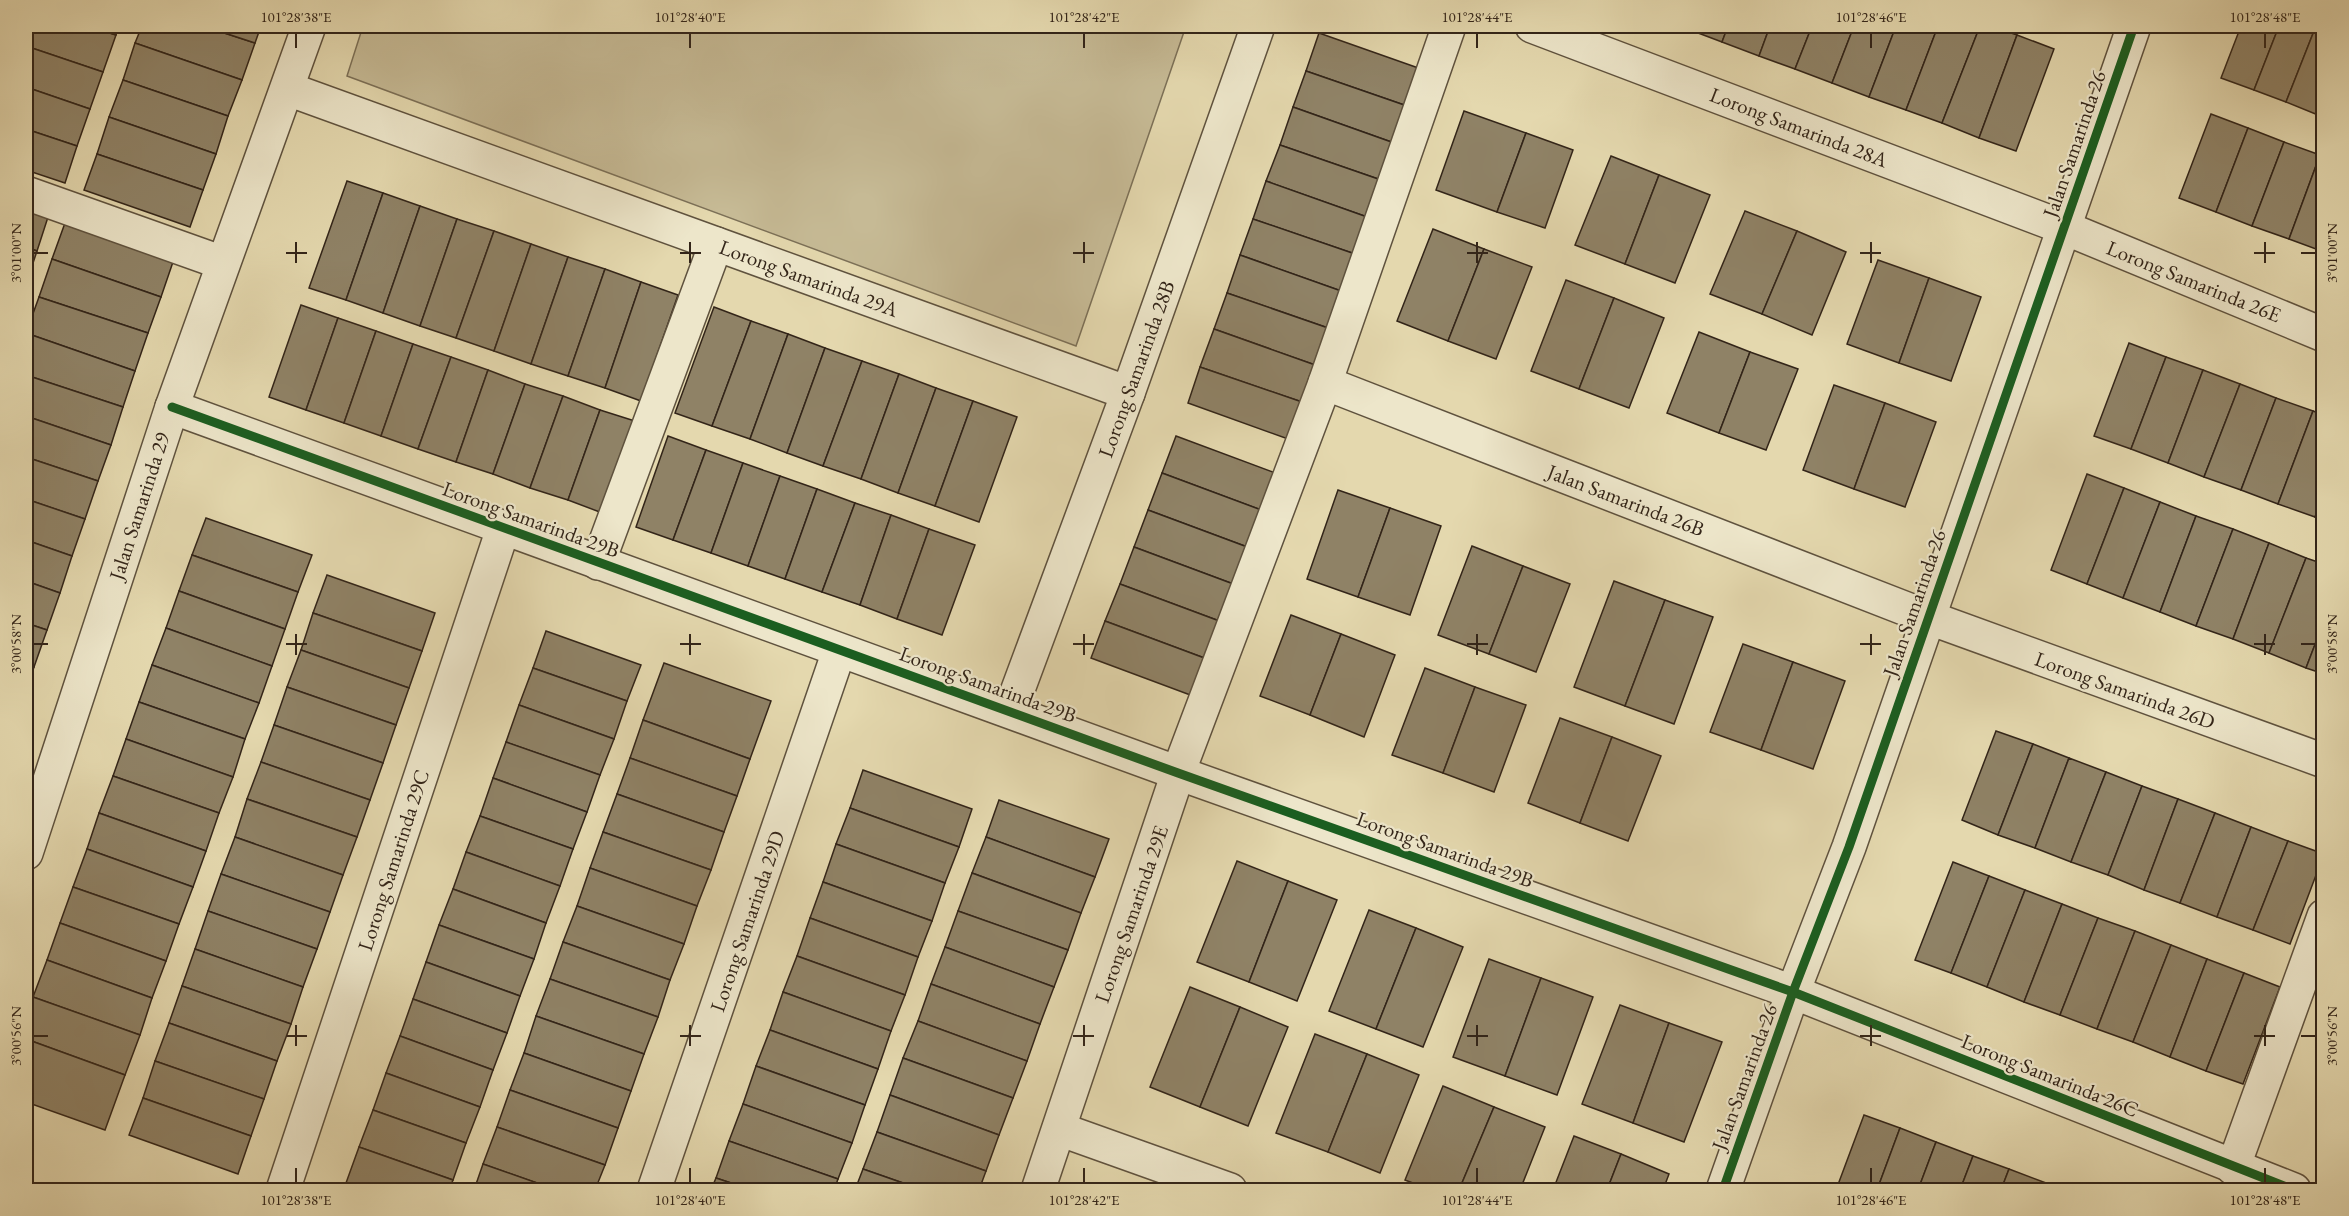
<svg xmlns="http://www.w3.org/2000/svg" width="2349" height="1216" font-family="'EB Garamond',serif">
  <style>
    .green { fill: #c6ba95; stroke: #7c7057; stroke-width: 1.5 }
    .building { fill: #8f8266; stroke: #332519; stroke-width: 1.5 }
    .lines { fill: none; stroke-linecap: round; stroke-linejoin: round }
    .minor-casing { stroke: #5f523e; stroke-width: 36 }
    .minor { stroke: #ede6ca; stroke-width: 33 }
    .cycleway-casing { stroke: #ede6ca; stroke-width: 13 }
    .cycleway { stroke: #1b5e20; stroke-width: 9 }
    .ticks { fill: none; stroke: #332519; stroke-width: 2 }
    .labels { text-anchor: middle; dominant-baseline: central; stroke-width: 4.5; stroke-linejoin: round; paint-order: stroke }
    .street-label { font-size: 21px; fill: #332519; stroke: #ede6ca }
    .neatline { fill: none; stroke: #332519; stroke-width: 2 }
    .ticks-label { font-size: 15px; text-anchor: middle; fill: #332519 }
  </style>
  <rect width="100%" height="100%" fill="#e4d8ae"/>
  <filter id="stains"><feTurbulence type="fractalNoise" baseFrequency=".00333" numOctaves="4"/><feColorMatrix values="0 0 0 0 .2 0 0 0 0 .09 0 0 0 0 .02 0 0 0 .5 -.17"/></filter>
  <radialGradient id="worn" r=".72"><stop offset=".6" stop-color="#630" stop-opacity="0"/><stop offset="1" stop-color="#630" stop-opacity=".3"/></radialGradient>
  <polygon class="green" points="363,26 1186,26 1076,346 347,76"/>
  <g class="building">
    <polygon points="26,26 88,26 116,35 103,72 26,46"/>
    <polygon points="88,26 119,26 116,35"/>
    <polygon points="142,26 203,26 255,43 242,80 135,43"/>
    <polygon points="203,26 261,26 255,43"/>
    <polygon points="1686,26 1728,26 1722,42 1685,28"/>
    <polygon points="1728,26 1770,26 1759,56 1722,42"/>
    <polygon points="1770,26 1812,26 1795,69 1759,56"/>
    <polygon points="1812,26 1854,26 1832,83 1795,69"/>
    <polygon points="1854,26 1896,26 1869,97 1832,83"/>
    <polygon points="1896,26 1938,26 1906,110 1869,97"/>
    <polygon points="1938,26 1980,26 1942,123 1906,110"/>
    <polygon points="1980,26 1991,26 2017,35 1979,138 1942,123"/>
    <polygon points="2241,26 2279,26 2254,90 2221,78"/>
    <polygon points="2279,26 2300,26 2314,31 2286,102 2254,90"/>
    <polygon points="2314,31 2324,35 2324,102 2318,115 2286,102"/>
    <polygon points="1319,33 1424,70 1410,107 1306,71"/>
    <polygon points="2017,35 2054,49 2016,151 1979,138"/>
    <polygon points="135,43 242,80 228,116 123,80"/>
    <polygon points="26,46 103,72 90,109 26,87"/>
    <polygon points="1306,71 1410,107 1397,144 1293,107"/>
    <polygon points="123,80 228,116 216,154 109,117"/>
    <polygon points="26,87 90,109 77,146 26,129"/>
    <polygon points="1293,107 1397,144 1384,181 1280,145"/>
    <polygon points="1464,111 1526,133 1497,212 1436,190"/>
    <polygon points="2211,114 2248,128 2216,212 2179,198"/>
    <polygon points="109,117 216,154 203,190 97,154"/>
    <polygon points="2248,128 2284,142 2252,226 2216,212"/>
    <polygon points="26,129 77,146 65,183 26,170"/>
    <polygon points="1526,133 1573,150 1545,228 1497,212"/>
    <polygon points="2284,142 2320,155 2289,239 2252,226"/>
    <polygon points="1280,145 1384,181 1370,218 1266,181"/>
    <polygon points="97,154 203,190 190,227 84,190"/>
    <polygon points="2320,155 2324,156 2324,252 2289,239"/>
    <polygon points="1611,156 1659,175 1625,264 1575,245"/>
    <polygon points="1659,175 1710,195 1675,283 1625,264"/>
    <polygon points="347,181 383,193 346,300 309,288"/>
    <polygon points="1266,181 1370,218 1358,255 1253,219"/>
    <polygon points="383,193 420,206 383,313 346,300"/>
    <polygon points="26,206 49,214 37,251 26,247"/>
    <polygon points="420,206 457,219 420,326 383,313"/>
    <polygon points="1745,211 1797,231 1762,314 1710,294"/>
    <polygon points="457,219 494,231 456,338 420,326"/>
    <polygon points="1253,219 1358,255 1344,292 1240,255"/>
    <polygon points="65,223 174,259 161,297 52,259"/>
    <polygon points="1433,229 1484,249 1448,341 1397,321"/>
    <polygon points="494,231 531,244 494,351 456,338"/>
    <polygon points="1797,231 1846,252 1812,335 1762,314"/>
    <polygon points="531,244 568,257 531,364 494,351"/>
    <polygon points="26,247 37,251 26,284"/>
    <polygon points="1484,249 1532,267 1496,359 1448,341"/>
    <polygon points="1240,255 1344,292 1331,329 1227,293"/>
    <polygon points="568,257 605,269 568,376 531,364"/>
    <polygon points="52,259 161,297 148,333 39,297"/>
    <polygon points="1878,260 1929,278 1899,363 1847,344"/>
    <polygon points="605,269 641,282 605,388 568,376"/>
    <polygon points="1929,278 1981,297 1951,381 1899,363"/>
    <polygon points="1566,280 1614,298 1579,389 1531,371"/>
    <polygon points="641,282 678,295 641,401 605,388"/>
    <polygon points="1227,293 1331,329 1318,366 1214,329"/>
    <polygon points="39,297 148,333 135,371 26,333"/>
    <polygon points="1614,298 1664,318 1629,408 1579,389"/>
    <polygon points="301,305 338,318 306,410 269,397"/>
    <polygon points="714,307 751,321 712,426 675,413"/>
    <polygon points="338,318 376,331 344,423 306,410"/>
    <polygon points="751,321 788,334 750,439 712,426"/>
    <polygon points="1214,329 1318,366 1305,403 1200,367"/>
    <polygon points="376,331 413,344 381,436 344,423"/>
    <polygon points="1699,332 1750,352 1719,433 1667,413"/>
    <polygon points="26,333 135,371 123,407 26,375"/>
    <polygon points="788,334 825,348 787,453 750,439"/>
    <polygon points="2129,343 2166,357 2131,449 2094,436"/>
    <polygon points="413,344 451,357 418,449 381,436"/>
    <polygon points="825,348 862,361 823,466 787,453"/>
    <polygon points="1750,352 1798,369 1766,450 1719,433"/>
    <polygon points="451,357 488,370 456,462 418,449"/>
    <polygon points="2166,357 2203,370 2168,463 2131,449"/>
    <polygon points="862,361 899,374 861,479 823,466"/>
    <polygon points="1200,367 1305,403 1291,440 1188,403"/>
    <polygon points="488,370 525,384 493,474 456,462"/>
    <polygon points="2203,370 2240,384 2204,477 2168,463"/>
    <polygon points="899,374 936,388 898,493 861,479"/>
    <polygon points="26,375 123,407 111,445 26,416"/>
    <polygon points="525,384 563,396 530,488 493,474"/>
    <polygon points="2240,384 2276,398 2241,490 2204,477"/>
    <polygon points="1834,385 1885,403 1854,489 1803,470"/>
    <polygon points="936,388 973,401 935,506 898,493"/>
    <polygon points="563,396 600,410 568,500 530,488"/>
    <polygon points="2276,398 2313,411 2278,504 2241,490"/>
    <polygon points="973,401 1017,417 979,522 935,506"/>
    <polygon points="1885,403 1936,422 1905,507 1854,489"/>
    <polygon points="600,410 638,422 605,514 568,500"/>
    <polygon points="2313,411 2324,415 2324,494 2315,517 2278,504"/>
    <polygon points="26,416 111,445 98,481 26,457"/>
    <polygon points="668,436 706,450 673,540 636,527"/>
    <polygon points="1176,436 1278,474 1264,511 1162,473"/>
    <polygon points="706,450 743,463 711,553 673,540"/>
    <polygon points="26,457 98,481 85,519 26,499"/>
    <polygon points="743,463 780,476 748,566 711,553"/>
    <polygon points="1162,473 1264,511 1250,548 1148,510"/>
    <polygon points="2087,474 2124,488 2087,584 2051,570"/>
    <polygon points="780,476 817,489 785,579 748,566"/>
    <polygon points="2124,488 2160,502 2123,598 2087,584"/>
    <polygon points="817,489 855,503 822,592 785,579"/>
    <polygon points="1338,490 1390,508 1358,597 1307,579"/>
    <polygon points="2324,494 2324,521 2315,517"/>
    <polygon points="26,499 85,519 72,556 26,540"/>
    <polygon points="2160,502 2196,516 2160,612 2123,598"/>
    <polygon points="855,503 891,515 860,605 822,592"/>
    <polygon points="1390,508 1441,526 1410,615 1358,597"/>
    <polygon points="1148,510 1250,548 1236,585 1134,547"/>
    <polygon points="891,515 929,529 897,619 860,605"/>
    <polygon points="2196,516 2233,529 2196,626 2160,612"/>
    <polygon points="206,518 312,555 298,592 192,555"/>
    <polygon points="929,529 975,545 942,635 897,619"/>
    <polygon points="2233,529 2269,543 2233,639 2196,626"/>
    <polygon points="26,540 72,556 60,593 26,581"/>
    <polygon points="2269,543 2306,558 2269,653 2233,639"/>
    <polygon points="1472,546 1523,566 1489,654 1438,635"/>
    <polygon points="1134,547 1236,585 1222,622 1120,584"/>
    <polygon points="192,555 298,592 285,629 179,591"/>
    <polygon points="2306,558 2324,564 2324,621 2306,668 2269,653"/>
    <polygon points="1523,566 1570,584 1536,672 1489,654"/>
    <polygon points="327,575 435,613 422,651 313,613"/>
    <polygon points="26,581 60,593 47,630 26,623"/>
    <polygon points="1614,581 1665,600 1625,706 1574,687"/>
    <polygon points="1120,584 1222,622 1207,659 1105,621"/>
    <polygon points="179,591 285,629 272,666 166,628"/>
    <polygon points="1665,600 1713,617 1674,724 1625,706"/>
    <polygon points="313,613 422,651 409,688 301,650"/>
    <polygon points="1291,615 1341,634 1310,715 1260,696"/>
    <polygon points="1105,621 1207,659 1193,696 1091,658"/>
    <polygon points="2324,621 2324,674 2306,668"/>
    <polygon points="26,623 47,630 34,667 26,664"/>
    <polygon points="166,628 272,666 259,703 152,665"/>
    <polygon points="546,631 641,665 627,701 533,668"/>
    <polygon points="1341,634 1395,655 1364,737 1310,715"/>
    <polygon points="1743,644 1793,662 1761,750 1710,732"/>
    <polygon points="301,650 409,688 396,725 287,687"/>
    <polygon points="1793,662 1845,681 1813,769 1761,750"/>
    <polygon points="664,663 771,701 750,759 643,720"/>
    <polygon points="26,664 34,667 26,692"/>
    <polygon points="152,665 259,703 245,739 139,702"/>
    <polygon points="533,668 627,701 614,739 519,705"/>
    <polygon points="1425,668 1475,687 1443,773 1392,755"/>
    <polygon points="287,687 396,725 383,763 274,725"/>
    <polygon points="1475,687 1526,705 1494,792 1443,773"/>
    <polygon points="139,702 245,739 233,777 126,739"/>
    <polygon points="519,705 614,739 600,775 506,742"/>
    <polygon points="1560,718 1612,737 1580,823 1528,803"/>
    <polygon points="643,720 750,759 737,796 630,758"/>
    <polygon points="274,725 383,763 370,800 261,762"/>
    <polygon points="1996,731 2033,744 1998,835 1962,820"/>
    <polygon points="1612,737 1661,756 1628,841 1580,823"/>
    <polygon points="126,739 233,777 219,813 113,776"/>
    <polygon points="506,742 600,775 587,812 493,778"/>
    <polygon points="2033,744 2069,758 2035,848 1998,835"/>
    <polygon points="630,758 737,796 724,832 617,794"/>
    <polygon points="2069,758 2106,772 2071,862 2035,848"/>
    <polygon points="261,762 370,800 357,837 247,799"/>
    <polygon points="863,770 972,809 959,847 850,808"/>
    <polygon points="2106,772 2142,786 2108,875 2071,862"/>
    <polygon points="113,776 219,813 206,851 99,813"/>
    <polygon points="493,778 587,812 573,849 480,816"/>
    <polygon points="2142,786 2178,799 2144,890 2108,875"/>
    <polygon points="617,794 724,832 711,870 603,832"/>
    <polygon points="247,799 357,837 343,875 235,837"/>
    <polygon points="2178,799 2215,813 2180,903 2144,890"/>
    <polygon points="999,800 1109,839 1095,877 986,837"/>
    <polygon points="850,808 959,847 945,883 836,844"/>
    <polygon points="99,813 206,851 193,887 87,849"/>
    <polygon points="2215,813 2251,827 2217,917 2180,903"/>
    <polygon points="480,816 573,849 560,886 466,852"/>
    <polygon points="2251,827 2288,841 2253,930 2217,917"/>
    <polygon points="603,832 711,870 697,906 590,868"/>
    <polygon points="235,837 343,875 330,912 221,874"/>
    <polygon points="986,837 1095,877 1081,913 972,873"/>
    <polygon points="2288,841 2324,854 2290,944 2253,930"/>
    <polygon points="836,844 945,883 932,921 823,882"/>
    <polygon points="87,849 193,887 179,924 73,887"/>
    <polygon points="466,852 560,886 546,923 453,889"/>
    <polygon points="1237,861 1288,881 1249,982 1197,962"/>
    <polygon points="1953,862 1989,876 1951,973 1915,960"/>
    <polygon points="590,868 697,906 684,944 577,906"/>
    <polygon points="972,873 1081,913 1068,950 958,911"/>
    <polygon points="221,874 330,912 317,949 208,911"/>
    <polygon points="1989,876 2025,890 1987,987 1951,973"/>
    <polygon points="1288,881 1337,900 1297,1001 1249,982"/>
    <polygon points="823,882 932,921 918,957 810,918"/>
    <polygon points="73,887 179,924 166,961 60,923"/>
    <polygon points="453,889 546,923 534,959 439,925"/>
    <polygon points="2025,890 2062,904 2024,1002 1987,987"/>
    <polygon points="2062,904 2098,918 2060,1015 2024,1002"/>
    <polygon points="577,906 684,944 670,980 563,942"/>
    <polygon points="1369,910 1416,928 1376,1029 1329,1011"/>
    <polygon points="208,911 317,949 303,987 195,949"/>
    <polygon points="958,911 1068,950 1054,987 945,947"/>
    <polygon points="810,918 918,957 905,995 797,956"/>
    <polygon points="2098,918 2135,931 2097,1029 2060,1015"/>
    <polygon points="60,923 166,961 152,998 47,960"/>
    <polygon points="439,925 534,959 520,996 426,962"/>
    <polygon points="1416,928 1463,947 1423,1047 1376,1029"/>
    <polygon points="2135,931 2171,945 2133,1042 2097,1029"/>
    <polygon points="563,942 670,980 658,1017 550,979"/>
    <polygon points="2171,945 2207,959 2170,1057 2133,1042"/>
    <polygon points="945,947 1054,987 1040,1024 931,984"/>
    <polygon points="195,949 303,987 291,1024 182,986"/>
    <polygon points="797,956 905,995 891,1031 783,992"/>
    <polygon points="1489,959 1541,978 1505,1076 1453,1057"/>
    <polygon points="2207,959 2244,973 2206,1071 2170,1057"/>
    <polygon points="47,960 152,998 140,1035 33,997"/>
    <polygon points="426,962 520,996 507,1033 413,999"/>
    <polygon points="2244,973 2280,987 2243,1084 2206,1071"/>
    <polygon points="1541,978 1593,997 1557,1095 1505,1076"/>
    <polygon points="550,979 658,1017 644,1054 536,1016"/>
    <polygon points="931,984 1040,1024 1027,1061 918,1021"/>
    <polygon points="182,986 291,1024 277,1061 169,1023"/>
    <polygon points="1190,987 1240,1007 1200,1107 1150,1087"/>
    <polygon points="783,992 891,1031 878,1069 770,1030"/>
    <polygon points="33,997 140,1035 125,1075 26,1039 26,1019"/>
    <polygon points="413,999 507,1033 493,1070 400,1036"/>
    <polygon points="1620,1005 1669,1023 1633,1123 1582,1104"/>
    <polygon points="1240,1007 1288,1027 1248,1126 1200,1107"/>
    <polygon points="536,1016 644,1054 631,1091 524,1053"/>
    <polygon points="918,1021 1027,1061 1013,1098 903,1058"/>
    <polygon points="169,1023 277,1061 264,1099 155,1061"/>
    <polygon points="1669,1023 1722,1042 1684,1142 1633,1123"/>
    <polygon points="770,1030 878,1069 865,1105 756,1066"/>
    <polygon points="1315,1034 1367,1054 1328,1152 1276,1133"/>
    <polygon points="400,1036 493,1070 480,1107 386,1073"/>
    <polygon points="26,1039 125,1075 105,1130 26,1102"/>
    <polygon points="524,1053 631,1091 618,1128 510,1090"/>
    <polygon points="1367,1054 1419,1075 1380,1173 1328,1152"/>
    <polygon points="903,1058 1013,1098 999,1135 890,1095"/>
    <polygon points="155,1061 264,1099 251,1136 143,1098"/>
    <polygon points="756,1066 865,1105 852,1143 743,1104"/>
    <polygon points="386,1073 480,1107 466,1143 373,1110"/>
    <polygon points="1443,1086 1494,1107 1459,1190 1431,1190 1405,1180"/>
    <polygon points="510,1090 618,1128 605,1165 497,1127"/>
    <polygon points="890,1095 999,1135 986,1171 877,1132"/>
    <polygon points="143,1098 251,1136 238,1174 129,1135"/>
    <polygon points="743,1104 852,1143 838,1179 729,1141"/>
    <polygon points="1494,1107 1545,1127 1520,1190 1459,1190"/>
    <polygon points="373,1110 466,1143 453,1180 359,1147"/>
    <polygon points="1864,1115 1900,1128 1877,1190 1836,1190"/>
    <polygon points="497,1127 605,1165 595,1190 557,1190 483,1164"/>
    <polygon points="1900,1128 1936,1142 1918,1190 1877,1190"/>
    <polygon points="877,1132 986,1171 979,1190 923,1190 863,1169"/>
    <polygon points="1574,1136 1621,1154 1607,1190 1553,1190"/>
    <polygon points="729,1141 838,1179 834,1190 752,1190 716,1178"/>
    <polygon points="1936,1142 1973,1156 1960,1190 1918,1190"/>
    <polygon points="359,1147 453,1180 449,1190 366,1190 346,1183"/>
    <polygon points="1621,1154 1669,1174 1663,1190 1607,1190"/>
    <polygon points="1973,1156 2009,1169 2001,1190 1960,1190"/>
    <polygon points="483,1164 557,1190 474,1190"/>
    <polygon points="863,1169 923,1190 855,1190"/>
    <polygon points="2009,1169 2046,1183 2043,1190 2001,1190"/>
    <polygon points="716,1178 752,1190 711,1190"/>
    <polygon points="2046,1183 2067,1190 2043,1190"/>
  </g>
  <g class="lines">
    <g class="minor-casing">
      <g id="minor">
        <polyline points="1532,26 2065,228 2324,335"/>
        <polyline points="288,89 1128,393"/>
        <polyline points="26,193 223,263"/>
        <polyline points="1325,383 1927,617 2324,761"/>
        <polyline points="172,407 1178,773 1793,992 2294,1190"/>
        <polyline points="598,563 716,244"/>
        <polyline points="1010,711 1128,393 1258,26"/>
        <polyline points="26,853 172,407 309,26"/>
        <polyline points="1059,1129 1230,1190"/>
        <polyline points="2233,1168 2324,916"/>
        <polyline points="283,1190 503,529"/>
        <polyline points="654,1190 839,651"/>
        <polyline points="1038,1190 1178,773 1325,383 1449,26"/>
        <polyline points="1723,1190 1793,992 1849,847 2134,26"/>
      </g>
    </g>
    <use href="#minor" class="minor"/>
    <g class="cycleway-casing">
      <g id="cycleway">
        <polyline points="172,407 1178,773 1793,992 2294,1190"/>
        <polyline points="1723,1190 1793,992 1849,847 2134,26"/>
      </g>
    </g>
    <use href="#cycleway" class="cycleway"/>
  </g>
  <path class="ticks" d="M296 33V48M690 33V48M1084 33V48M1477 33V48M1871 33V48M2265 33V48M296 242V263M690 242V263M1084 242V263M1477 242V263M1871 242V263M2265 242V263M33 253H48M286 253H307M680 253H701M1073 253H1094M1467 253H1488M1860 253H1881M2254 253H2275M2301 253H2316M296 634V655M690 634V655M1084 634V655M1477 634V655M1871 634V655M2265 634V655M33 644H48M286 644H307M680 644H701M1073 644H1094M1467 644H1488M1860 644H1881M2254 644H2275M2301 644H2316M296 1025V1046M690 1025V1046M1084 1025V1046M1477 1025V1046M1871 1025V1046M2265 1025V1046M33 1036H48M286 1036H307M680 1036H701M1073 1036H1094M1467 1036H1488M1860 1036H1881M2254 1036H2275M2301 1036H2316M296 1168V1183M690 1168V1183M1084 1168V1183M1477 1168V1183M1871 1168V1183M2265 1168V1183"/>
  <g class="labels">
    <g class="street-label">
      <text transform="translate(1799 127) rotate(21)">Lorong Samarinda 28A</text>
      <text transform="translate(2074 144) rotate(-71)">Jalan Samarinda 26</text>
      <text transform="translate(809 278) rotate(20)">Lorong Samarinda 29A</text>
      <text transform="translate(2194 281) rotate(22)">Lorong Samarinda 26E</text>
      <text transform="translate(1136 369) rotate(-70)">Lorong Samarinda 28B</text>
      <text transform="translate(1626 500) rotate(21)">Jalan Samarinda 26B</text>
      <text transform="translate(139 506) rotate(-72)">Jalan Samarinda 29</text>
      <text transform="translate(531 519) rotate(20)">Lorong Samarinda 29B</text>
      <text transform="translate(1914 603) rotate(-71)">Jalan Samarinda 26</text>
      <text transform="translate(988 684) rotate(20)">Lorong Samarinda 29B</text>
      <text transform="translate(2125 690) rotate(20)">Lorong Samarinda 26D</text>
      <text transform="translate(1445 849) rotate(20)">Lorong Samarinda 29B</text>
      <text transform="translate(393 860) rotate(-72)">Lorong Samarinda 29C</text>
      <text transform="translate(1131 914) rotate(-71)">Lorong Samarinda 29E</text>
      <text transform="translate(747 921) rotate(-71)">Lorong Samarinda 29D</text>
      <text transform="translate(2050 1075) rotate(22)">Lorong Samarinda 26C</text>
      <text transform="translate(1744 1077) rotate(-70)">Jalan Samarinda 26</text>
    </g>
  </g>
  <rect width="2349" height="1216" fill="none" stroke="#e4d8ae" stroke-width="66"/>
  <rect x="33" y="33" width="2283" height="1150" class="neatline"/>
  <g class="ticks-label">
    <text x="296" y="22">101°28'38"E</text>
    <text x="690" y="22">101°28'40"E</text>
    <text x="1084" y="22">101°28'42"E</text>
    <text x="1477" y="22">101°28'44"E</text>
    <text x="1871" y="22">101°28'46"E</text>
    <text x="2265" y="22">101°28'48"E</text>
    <text transform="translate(16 253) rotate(-90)" y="5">3°01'00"N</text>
    <text transform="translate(2332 253) rotate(-90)" y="5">3°01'00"N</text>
    <text transform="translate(16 644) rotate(-90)" y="5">3°00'58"N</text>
    <text transform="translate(2332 644) rotate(-90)" y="5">3°00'58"N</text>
    <text transform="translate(16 1036) rotate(-90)" y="5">3°00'56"N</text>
    <text transform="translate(2332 1036) rotate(-90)" y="5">3°00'56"N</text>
    <text x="296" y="1205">101°28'38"E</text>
    <text x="690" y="1205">101°28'40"E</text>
    <text x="1084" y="1205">101°28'42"E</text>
    <text x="1477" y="1205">101°28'44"E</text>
    <text x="1871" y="1205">101°28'46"E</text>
    <text x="2265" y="1205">101°28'48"E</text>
  </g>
  <rect width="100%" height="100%" filter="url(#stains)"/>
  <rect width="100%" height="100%" fill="url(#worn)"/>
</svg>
